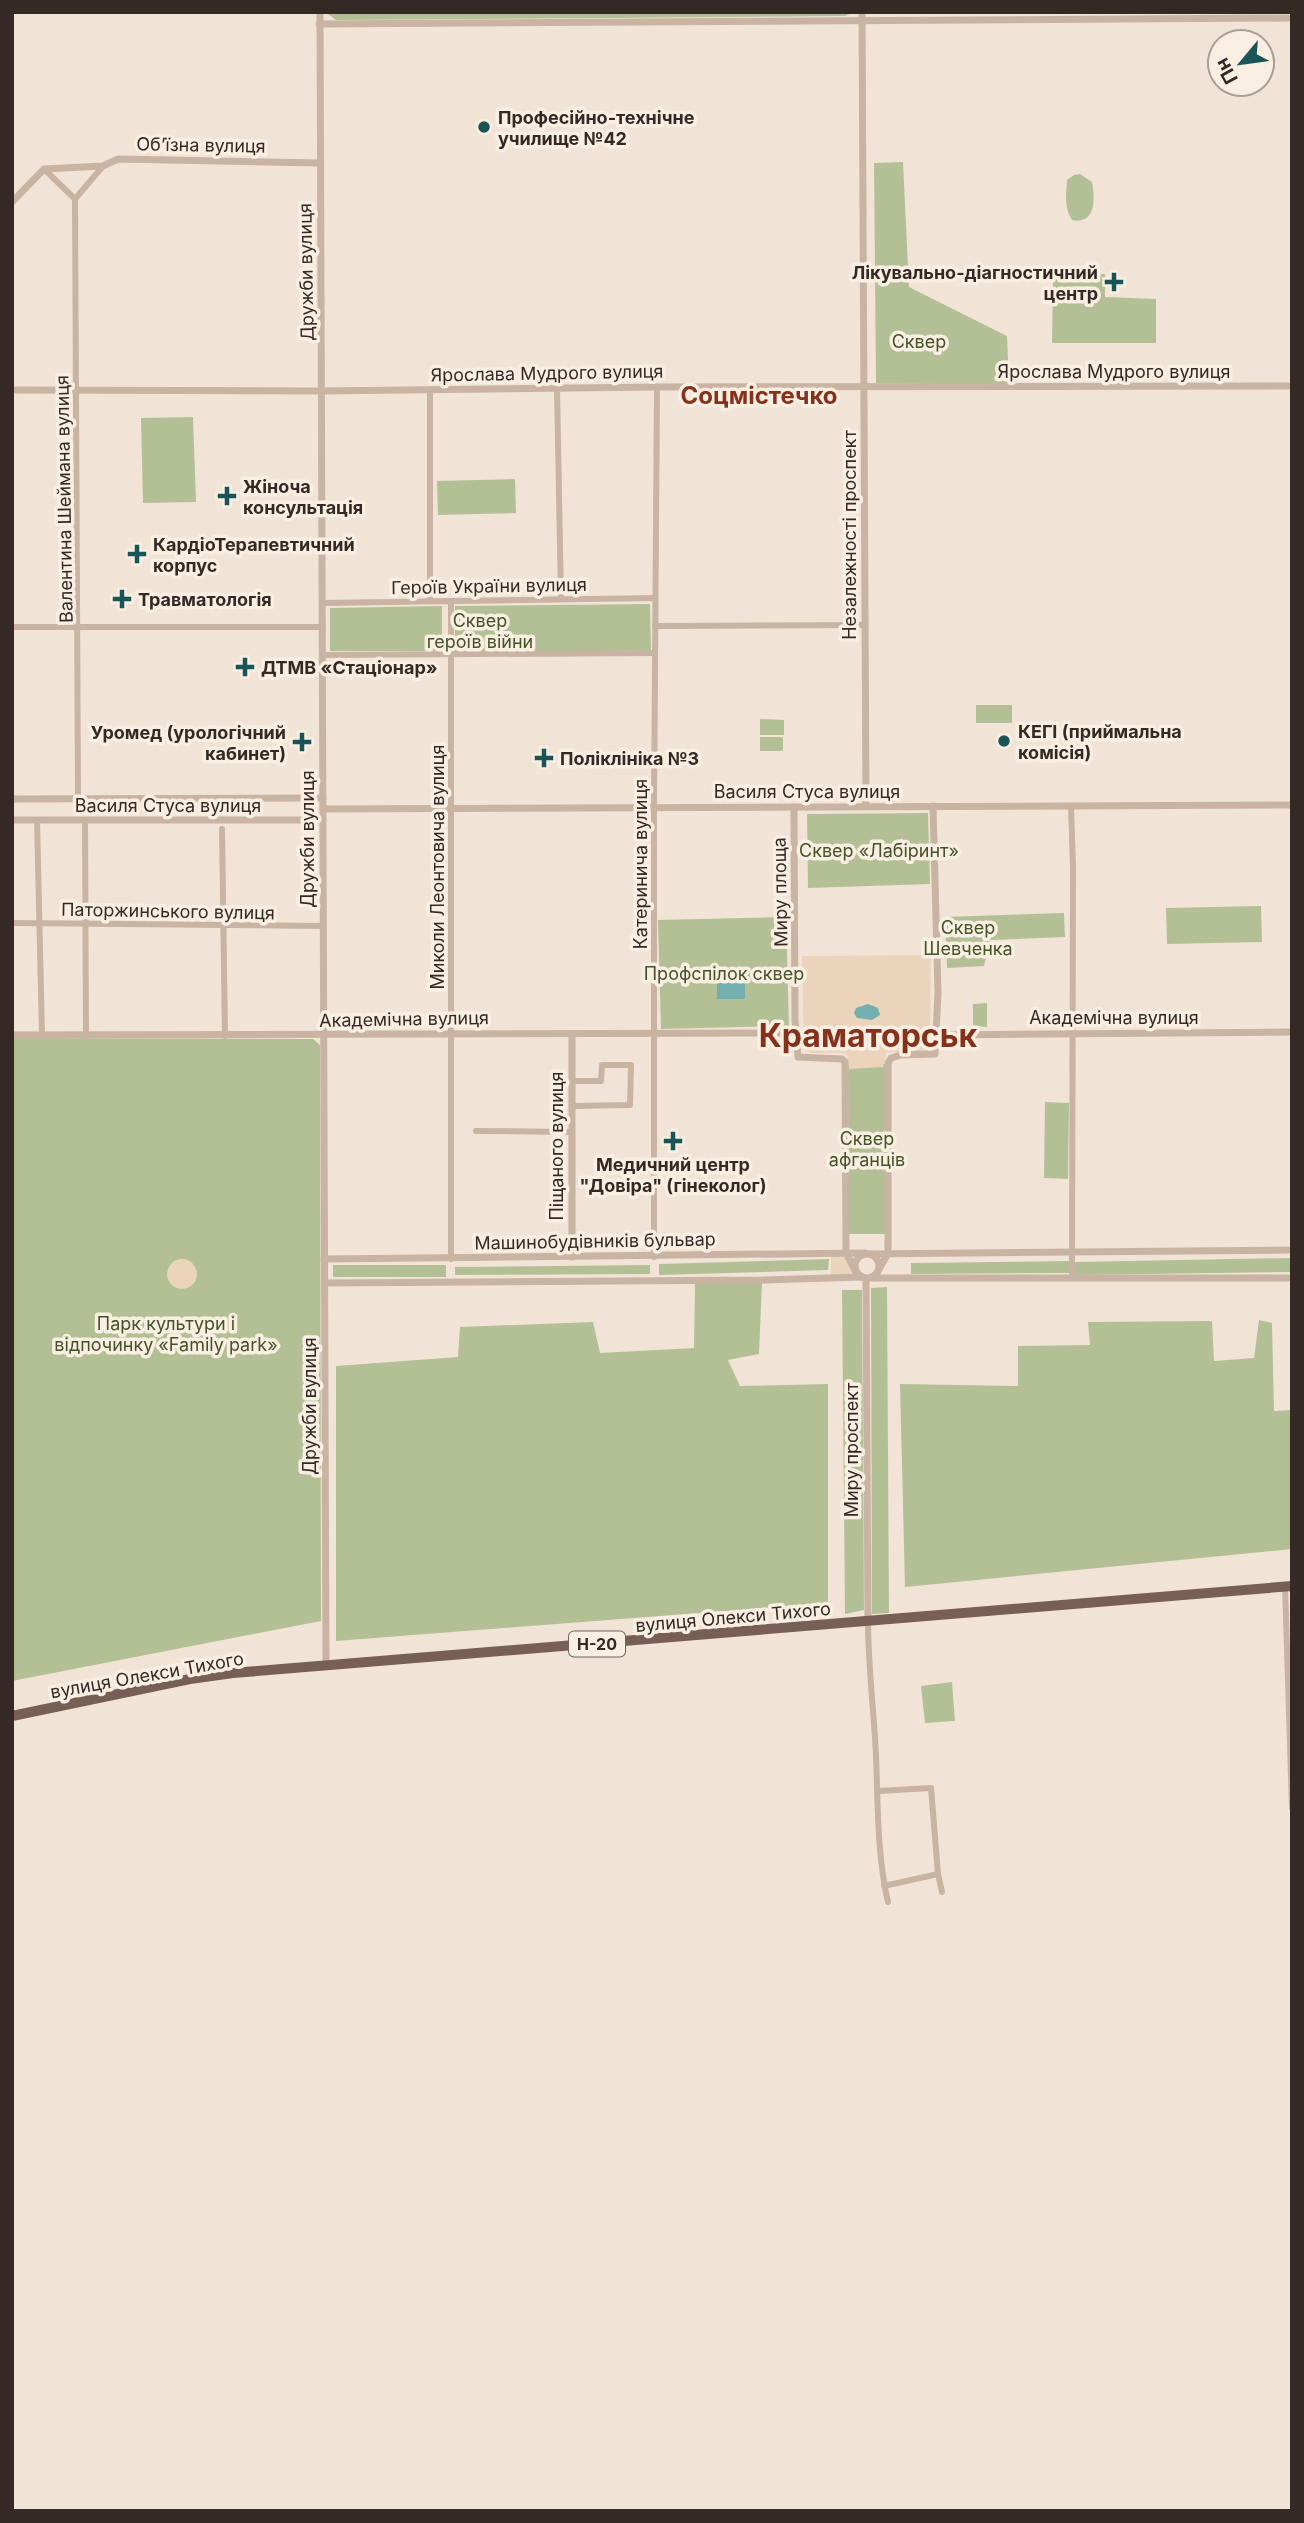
<svg xmlns="http://www.w3.org/2000/svg" width="1304" height="2523" font-family="Inter,sans-serif">
  <style>
    .green { fill: #b3c096 }
    .plaza { fill: #ead5bc }
    .water { fill: #74afaf }
    .lines { fill: none; stroke-linecap: round; stroke-linejoin: round }
    .minor { stroke: #c9b3a2; stroke-width: 6 }
    .tertiary { stroke: #c9b3a2; stroke-width: 7 }
    .primary { stroke: #775f55; stroke-width: 10 }
    .poi-dot { fill: #195456; stroke: #f9eee2; stroke-width: 2.5 }
    .labels { text-anchor: middle; dominant-baseline: central; stroke-width: 7; stroke-linejoin: round; paint-order: stroke }
    .shield { fill: #f9eee2; stroke: #6f645e; stroke-width: 2 }
    .shield-label { font-size: 16px; font-weight: bold; fill: #342925 }
    .poi-label { font-size: 18px; font-weight: bold; fill: #342925; stroke: #f9eee2; text-anchor: start }
    .street-label { font-size: 18px; fill: #342925; stroke: #f9eee2 }
    .park-label { font-size: 18px; fill: #445328; stroke: #f9eee2 }
    .district-label { font-size: 24px; font-weight: bold; fill: #85311b; stroke: #f9eee2 }
    .town-label { font-size: 32px; font-weight: bold; fill: #85311b; stroke: #f9eee2 }
  </style>
  <rect width="100%" height="100%" fill="#f1e4d6"/>
  <g class="green">
    <polygon points="325,12 854,12 845,16 336,20"/>
    <polygon points="903,162 909,287 1007,336 1009,384 876,383 874,163"/>
    <path d="M1080 174 1092 182C1095 199 1096 225 1072 220 1064 208 1066 195 1067 180L1074 175Z"/>
    <polygon points="1105,274 1105,297 1156,299 1156,343 1052,343 1053,276"/>
    <polygon points="193,417 196,502 143,503 141,418"/>
    <polygon points="515,479 516,513 438,515 437,481"/>
    <polygon points="650,604 651,650 455,654 455,606"/>
    <polygon points="442,606 442,651 330,651 330,608"/>
    <rect x="976" y="705" width="36" height="18"/>
    <polygon points="760,719 784,720 784,735 760,735"/>
    <rect x="760" y="737" width="23" height="14"/>
    <polygon points="928,813 930,884 808,888 807,814"/>
    <polygon points="1261,906 1262,942 1167,944 1166,908"/>
    <polygon points="1064,913 1065,937 990,940 984,966 947,968 945,917"/>
    <polygon points="786,917 789,1026 661,1029 658,920"/>
    <polygon points="987,1003 987,1027 973,1026 973,1004"/>
    <polygon points="12,1038 313,1039 320,1045 321,1621 12,1681"/>
    <polygon points="848,1064 885,1064 886,1234 849,1234"/>
    <polygon points="1045,1102 1069,1103 1068,1179 1044,1178"/>
    <polygon points="1292,1258 1292,1272 1075,1275 1075,1262"/>
    <polygon points="829,1259 828,1270 659,1275 659,1264"/>
    <polygon points="1069,1261 1069,1273 911,1274 911,1263"/>
    <rect x="333" y="1265" width="113" height="12"/>
    <polygon points="650,1265 650,1274 455,1275 455,1267"/>
    <polygon points="695,1283 762,1283 759,1354 728,1360 740,1386 828,1384 828,1603 336,1641 336,1366 458,1357 460,1327 593,1322 600,1353 694,1348"/>
    <polygon points="887,1287 889,1613 872,1614 871,1288"/>
    <polygon points="842,1290 862,1290 864,1610 845,1614"/>
    <polygon points="1259,1320 1272,1323 1274,1411 1292,1410 1292,1549 905,1587 900,1384 1018,1386 1018,1346 1090,1345 1088,1322 1212,1321 1214,1361 1254,1358"/>
    <polygon points="952,1682 955,1721 925,1723 921,1686"/>
  </g>
  <g class="plaza">
    <polygon points="931,955 930,1047 928,1051 892,1052 886,1053 883,1067 849,1069 847,1055 844,1053 811,1053 804,1050 802,956"/>
    <polygon points="831,1254 846,1255 860,1276 831,1275"/>
    <circle cx="182" cy="1274" r="15"/>
  </g>
  <g class="water">
    <polygon points="745,971 745,999 717,999 717,972"/>
    <polygon points="868,1004 878,1008 880,1015 872,1020 857,1018 854,1013 856,1008"/>
  </g>
  <g class="lines">
    <g class="minor">
      <polyline points="44,169 75,199 103,166"/>
      <polyline points="75,199 78,798"/>
      <polyline points="557,389 561,599"/>
      <polyline points="430,601 430,390"/>
      <polyline points="322,603 655,598"/>
      <polyline points="655,626 864,625"/>
      <polyline points="12,627 323,627"/>
      <polyline points="323,655 655,653"/>
      <polyline points="1071,806 1073,868 1072,1278"/>
      <polyline points="37,820 42,1035"/>
      <polyline points="85,820 86,1036"/>
      <polyline points="222,829 225,1036"/>
      <polyline points="12,923 323,926"/>
      <polyline points="572,1106 630,1105 631,1065 602,1065 601,1081 572,1081"/>
      <polyline points="476,1131 572,1132"/>
      <polyline points="654,1257 654,807 657,387"/>
      <polyline points="451,1259 451,601"/>
      <polyline points="1285,1586 1292,1808"/>
      <path d="M868 1621C868 1666 874 1711 876 1756 878 1804 877 1856 888 1902"/>
      <polyline points="878,1791 931,1788 938,1874"/>
      <polyline points="884,1886 938,1874 942,1892"/>
    </g>
    <g class="tertiary">
      <polyline points="320,12 326,1666"/>
      <polyline points="862,12 866,806"/>
      <polyline points="319,24 1292,18"/>
      <polyline points="12,202 44,169 103,166 118,159 320,163"/>
      <polyline points="12,390 322,391 657,387 1292,386"/>
      <polyline points="12,799 323,798"/>
      <polyline points="794,807 795,1020 798,1057 842,1059 845,1062 846,1253 856,1272"/>
      <polyline points="323,809 1292,805"/>
      <polyline points="12,820 323,820"/>
      <polyline points="12,1035 796,1033"/>
      <polyline points="936,1035 1292,1032"/>
      <circle cx="867" cy="1266" r="12"/>
      <polyline points="869,1254 1292,1250"/>
      <polyline points="572,1257 572,1034"/>
      <polyline points="324,1259 865,1253"/>
      <polyline points="877,1273 888,1253 888,1063 891,1058 901,1055 935,1054 938,993 933,806"/>
      <polyline points="871,1278 1292,1278"/>
      <polyline points="866,1279 868,1621"/>
      <polyline points="325,1283 764,1280 862,1277"/>
    </g>
    <polyline class="primary" points="12,1716 190,1679 233,1673 1292,1586"/>
  </g>
  <g class="poi-dot">
    <circle cx="484" cy="127" r="7"/>
    <path d="M1110.5 271.5h7v7h7v7h-7v7h-7v-7h-7v-7h7z"/>
    <path d="M223.5 485.5h7v7h7v7h-7v7h-7v-7h-7v-7h7z"/>
    <path d="M133.5 543.5h7v7h7v7h-7v7h-7v-7h-7v-7h7z"/>
    <path d="M118.5 588.5h7v7h7v7h-7v7h-7v-7h-7v-7h7z"/>
    <path d="M241.5 656.5h7v7h7v7h-7v7h-7v-7h-7v-7h7z"/>
    <circle cx="1004" cy="741" r="7"/>
    <path d="M298.5 731.5h7v7h7v7h-7v7h-7v-7h-7v-7h7z"/>
    <path d="M540.5 747.5h7v7h7v7h-7v7h-7v-7h-7v-7h7z"/>
    <path d="M669.5 1130.5h7v7h7v7h-7v7h-7v-7h-7v-7h7z"/>
  </g>
  <g class="labels">
    <rect class="shield" x="569" y="1631.5" width="56" height="25" rx="5"/>
    <g class="shield-label">
      <text x="597" y="1644">Н-20</text>
    </g>
    <g class="poi-label">
      <text x="498" y="117">Професійно-технічне<tspan x="498" dy="21">училище №42</tspan></text>
      <text x="1098" y="272" text-anchor="end">Лікувально-діагностичний<tspan x="1098" dy="21">центр</tspan></text>
      <text x="243" y="486">Жіноча<tspan x="243" dy="21">консультація</tspan></text>
      <text x="153" y="544">КардіоТерапевтичний<tspan x="153" dy="21">корпус</tspan></text>
      <text x="138" y="599">Травматологія</text>
      <text x="261" y="667">ДТМВ «Стаціонар»</text>
      <text x="1018" y="731">КЕГІ (приймальна<tspan x="1018" dy="21">комісія)</tspan></text>
      <text x="286" y="732" text-anchor="end">Уромед (урологічний<tspan x="286" dy="21">кабинет)</tspan></text>
      <text x="560" y="758">Поліклініка №3</text>
      <text x="673" y="1164" text-anchor="middle">Медичний центр<tspan x="673" dy="21">"Довіра" (гінеколог)</tspan></text>
    </g>
    <g class="street-label">
      <text transform="translate(201 145) rotate(1)">Об’їзна вулиця</text>
      <text transform="translate(306 272) rotate(-91)">Дружби вулиця</text>
      <text x="1114" y="371">Ярослава Мудрого вулиця</text>
      <text transform="translate(547 373) rotate(-1)">Ярослава Мудрого вулиця</text>
      <text transform="translate(64 499) rotate(-91)">Валентина Шеймана вулиця</text>
      <text transform="translate(849 535) rotate(-90)">Незалежності проспект</text>
      <text transform="translate(489 586) rotate(-1)">Героїв України вулиця</text>
      <text x="807" y="791">Василя Стуса вулиця</text>
      <text x="168" y="805">Василя Стуса вулиця</text>
      <text transform="translate(307 839) rotate(-90)">Дружби вулиця</text>
      <text transform="translate(640 864) rotate(-90)">Катеринича вулиця</text>
      <text transform="translate(437 867) rotate(-90)">Миколи Леонтовича вулиця</text>
      <text transform="translate(780 892) rotate(-91)">Миру площа</text>
      <text transform="translate(168 911) rotate(1)">Паторжинського вулиця</text>
      <text x="1114" y="1017">Академічна вулиця</text>
      <text transform="translate(404 1019) rotate(-1)">Академічна вулиця</text>
      <text transform="translate(556 1146) rotate(-90)">Піщаного вулиця</text>
      <text transform="translate(595 1241) rotate(-1)">Машинобудівників бульвар</text>
      <text transform="translate(309 1406) rotate(-90)">Дружби вулиця</text>
      <text transform="translate(851 1450) rotate(-90)">Миру проспект</text>
      <text transform="translate(733 1617) rotate(-5)">вулиця Олекси Тихого</text>
      <text transform="translate(147 1675) rotate(-10)">вулиця Олекси Тихого</text>
    </g>
    <g class="park-label">
      <text x="919" y="341">Сквер</text>
      <text x="480" y="620">Сквер<tspan x="480" dy="21">героїв війни</tspan></text>
      <text x="879" y="850">Сквер «Лабіринт»</text>
      <text x="968" y="927">Сквер<tspan x="968" dy="21">Шевченка</tspan></text>
      <text x="724" y="973">Профспілок сквер</text>
      <text x="867" y="1138">Сквер<tspan x="867" dy="21">афганців</tspan></text>
      <text x="166" y="1323">Парк культури і<tspan x="166" dy="21">відпочинку «Family park»</tspan></text>
    </g>
    <g class="district-label">
      <text x="759" y="395">Соцмістечко</text>
    </g>
    <g class="town-label">
      <text x="868" y="1035">Краматорськ</text>
    </g>
  </g>
  <rect width="1304" height="2523" fill="none" stroke="#342925" stroke-width="28"/>
  <g transform="translate(1241 63) rotate(241)"><circle r="33" fill="#f9eee2" stroke="#aa9f96" stroke-width="2"/>
  <path d="M0-5L12 26L0 18L-12 26Z" fill="#195456"/>
  <text y="-10" font-size="19" font-weight="bold" text-anchor="middle" fill="#342925">Пн</text>
  </g>
</svg>
